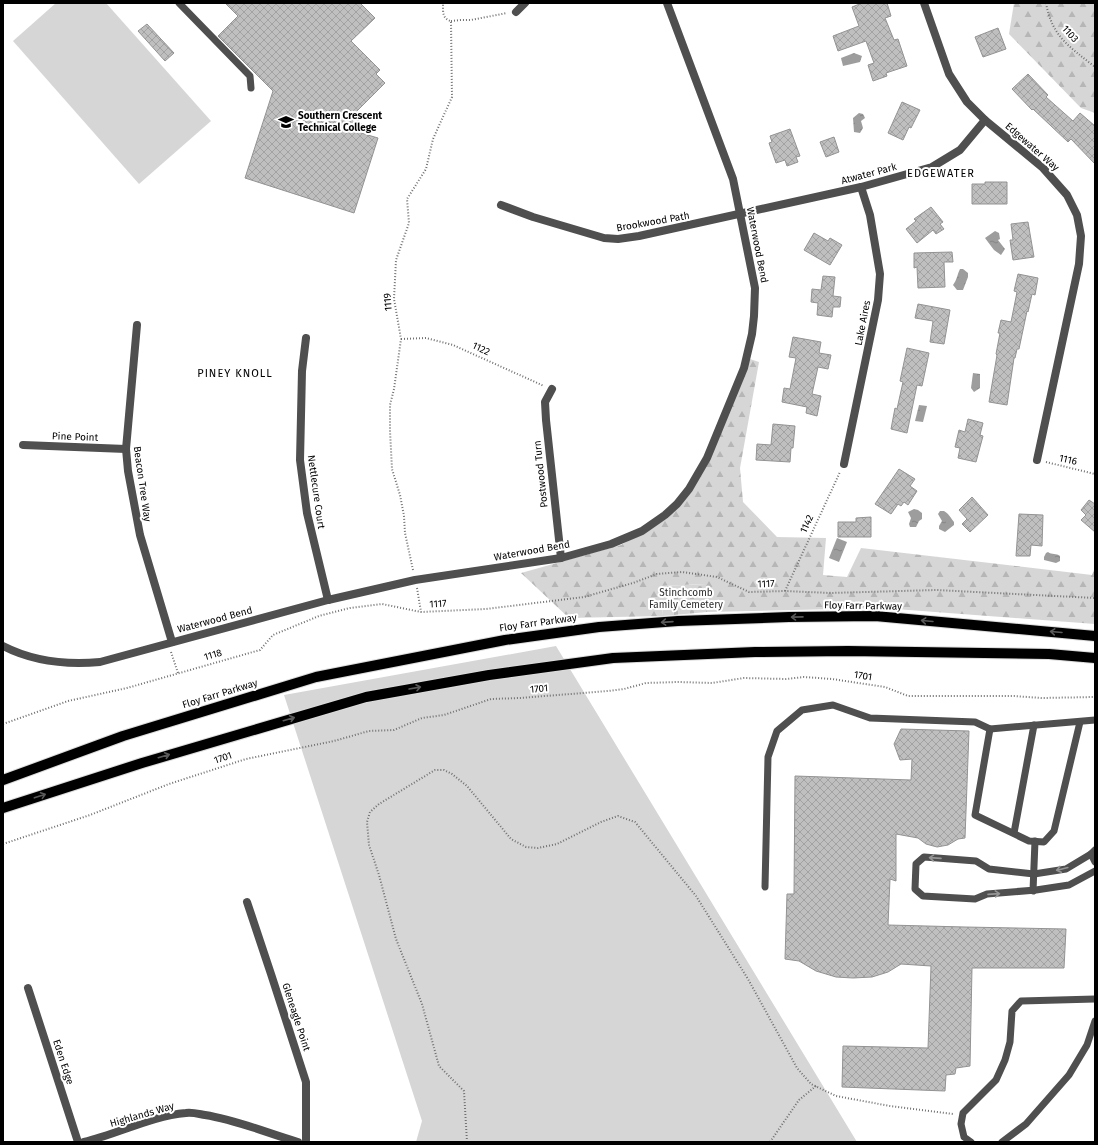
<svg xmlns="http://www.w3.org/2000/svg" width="1098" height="1145" font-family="'Fira Sans',sans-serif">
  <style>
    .green { fill: #d6d6d6 }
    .forest { fill: url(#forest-firs) }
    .cemetery { fill: url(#cemetery-stones) }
    .water { fill: url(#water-ripples) }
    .building { fill: url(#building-cross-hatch); stroke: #939393 }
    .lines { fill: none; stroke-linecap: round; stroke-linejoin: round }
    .primary-casing { stroke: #dbdbdb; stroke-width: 12 }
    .path { stroke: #717171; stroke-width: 2; stroke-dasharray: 1 2; stroke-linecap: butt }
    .service { stroke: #4f4f4f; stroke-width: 7 }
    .minor { stroke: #4f4f4f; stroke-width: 8 }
    .primary { stroke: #000; stroke-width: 10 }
    .oneway { stroke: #595959 }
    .oneway2 { stroke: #959595 }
    .labels { text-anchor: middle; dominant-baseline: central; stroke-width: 4; stroke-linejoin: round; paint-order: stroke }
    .street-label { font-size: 10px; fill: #000; stroke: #fff }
    .poi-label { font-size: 10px; font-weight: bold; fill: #000; stroke: #fff; text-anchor: start }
    .park-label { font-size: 10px; fill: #2d2d2d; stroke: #fff }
    .neighbourhood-label { font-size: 11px; letter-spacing: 1px; fill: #000; stroke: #fff }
  </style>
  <defs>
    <pattern id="forest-firs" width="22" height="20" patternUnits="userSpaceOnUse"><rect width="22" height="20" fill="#d6d6d6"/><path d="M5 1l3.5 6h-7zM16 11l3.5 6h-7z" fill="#b6b6b6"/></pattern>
    <pattern id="cemetery-stones" width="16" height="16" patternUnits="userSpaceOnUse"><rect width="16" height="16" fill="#d6d6d6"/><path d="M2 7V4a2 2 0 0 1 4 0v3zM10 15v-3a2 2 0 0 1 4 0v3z" fill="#b6b6b6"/></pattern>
    <pattern id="water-ripples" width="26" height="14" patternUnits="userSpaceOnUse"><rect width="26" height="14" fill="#9d9d9d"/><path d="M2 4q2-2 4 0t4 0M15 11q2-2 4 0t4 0" fill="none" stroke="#858585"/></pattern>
    <pattern id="building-cross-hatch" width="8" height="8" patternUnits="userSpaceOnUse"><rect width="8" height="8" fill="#bfbfbf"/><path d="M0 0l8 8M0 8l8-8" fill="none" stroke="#a2a2a2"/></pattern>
  </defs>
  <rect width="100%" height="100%" fill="#fff"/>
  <g class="green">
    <polygon points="56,3 106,3 211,121 139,184 13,41"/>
    <polygon points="556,646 857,1142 416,1142 422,1121 284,695"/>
  </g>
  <g class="forest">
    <polygon points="1014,3 1095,3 1095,113 1081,108 1009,34"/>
    <polygon points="750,359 759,362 740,468 743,502 777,537 826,538 823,575 847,577 861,548 1092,575 1095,567 1095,624 882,608 707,612 705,584 661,586 663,616 569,618 521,573 621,545 668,518 711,457"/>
  </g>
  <polygon class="cemetery" points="706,584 707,612 663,616 661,586"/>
  <g class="water">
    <polygon points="854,53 862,56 860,62 843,66 841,58"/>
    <polygon points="859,113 863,114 865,118 861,121 863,128 860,133 854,132 853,118"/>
    <polygon points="995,231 999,233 1000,239 998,240 1005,249 1001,255 994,250 985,238"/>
    <path d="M960 269H963L968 273V277L963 290H957L953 285C957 280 957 275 960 269Z"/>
    <polygon points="973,373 980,374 980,388 974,392 971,388"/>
    <polygon points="919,405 927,406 923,422 915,421"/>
    <polygon points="914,509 918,510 922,513 922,519 919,521 916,527 910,527 909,524 911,518 908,512"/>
    <path d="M940 511H944C948 513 951 518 954 522V525L945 532 939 529V526L942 521 938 514Z"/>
    <polygon points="837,538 847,542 839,562 829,558"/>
    <path d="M1048 552C1052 555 1056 553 1060 556V561L1056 563 1044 560V557L1046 553Z"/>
  </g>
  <g class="building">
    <polygon points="225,3 360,3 375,18 351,41 380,70 376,74 385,83 353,115 363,125 361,133 378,138 354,213 245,178 273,91 218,36 238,16"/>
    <polygon points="862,3 887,3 891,16 885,18 894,40 898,39 907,66 886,73 887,76 873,81 868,65 874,63 866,41 838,51 833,36 859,26 852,7"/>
    <polygon points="147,24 174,53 165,61 138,31"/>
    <polygon points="998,28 1006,49 983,57 975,37"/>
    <polygon points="1028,74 1048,95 1046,97 1073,121 1080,113 1095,126 1095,164 1071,139 1068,142 1033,109 1032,110 1012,89"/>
    <polygon points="902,102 920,110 911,128 909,127 903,140 888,133"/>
    <polygon points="790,129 800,156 796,157 798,162 787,166 785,160 776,163 769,143 772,142 770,136"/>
    <polygon points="834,137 839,152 826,157 820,142"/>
    <polygon points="985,182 1007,182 1007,204 972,204 972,184 985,184"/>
    <polygon points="931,207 943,222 940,224 944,229 936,234 933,230 917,243 906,229 916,221 914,219"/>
    <polygon points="1028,222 1034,257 1013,260 1010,240 1013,240 1011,224"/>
    <polygon points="814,233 828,241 830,238 842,245 830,265 804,250"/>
    <polygon points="952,252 953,262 944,262 945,287 918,288 917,267 914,268 914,253"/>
    <polygon points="1018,274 1038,278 1035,295 1032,294 1028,312 1027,311 1019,349 1017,349 1015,358 1014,358 1007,405 989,402 997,355 996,354 1000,333 998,333 1001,320 1011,322 1017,292 1014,291"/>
    <polygon points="823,276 835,277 833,296 841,297 840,307 833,307 832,317 817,315 818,303 811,302 812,289 821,290"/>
    <polygon points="918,304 950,310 944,344 930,342 933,321 915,318"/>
    <polygon points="793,337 821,342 819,353 831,355 828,369 818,367 812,394 821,396 817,416 806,413 807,407 782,402 784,388 790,389 796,358 789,357"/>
    <polygon points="907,348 929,353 922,386 917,385 907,433 891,429 895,408 897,409 903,382 900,381"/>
    <polygon points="968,419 983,423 980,435 983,436 976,462 958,458 960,448 955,447 959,430 965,432"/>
    <polygon points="773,424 795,426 793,448 791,448 790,462 756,460 757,444 771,445"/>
    <polygon points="899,469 915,479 910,486 917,491 908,505 904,502 901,506 898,504 891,514 875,504"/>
    <polygon points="972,497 988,515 970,532 962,524 967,519 959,510"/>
    <polygon points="1089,500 1095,504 1095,532 1081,520 1086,515 1081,510"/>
    <polygon points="1019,514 1043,515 1042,546 1031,545 1030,556 1016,556"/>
    <polygon points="871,517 871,537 838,537 838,522 856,522 856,518"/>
    <polygon points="901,729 969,731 965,838 958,839 948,845 937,847 926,844 918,838 896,834 896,881 890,879 888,925 965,927 1066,929 1064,968 972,968 970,1066 956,1068 955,1074 946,1075 945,1091 842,1087 843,1046 928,1048 931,966 901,964 888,972 872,977 853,978 836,977 816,971 799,961 785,959 787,894 794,894 795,776 911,780 912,759 900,760 894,744"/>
  </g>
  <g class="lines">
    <g class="primary-casing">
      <g id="primary">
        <polyline points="3,780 123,736 316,677 505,640 599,627 678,621 789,617 875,616 1095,636"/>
        <polyline points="3,808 142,763 366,697 489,675 613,658 755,652 848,651 1049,654 1095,658"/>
      </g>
    </g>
    <g class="path">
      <path d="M1046 3C1052 37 1070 47 1095 67"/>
      <polyline points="451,21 461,20 471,20 507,13"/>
      <polyline points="401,339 426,338 453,345 544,386"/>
      <polyline points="1046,462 1095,474"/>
      <path d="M413 570 405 533 404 516 400 495 392 469 390 431V405L394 389 401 339 394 299 396 260 409 223 407 199 426 169 433 139 452 97 451 21C442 19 443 11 443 3"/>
      <polyline points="417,588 421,612"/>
      <polyline points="785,591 840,472"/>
      <polyline points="171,652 178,673"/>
      <polyline points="3,724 68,701 127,688 260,650 273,635 319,616 350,608 382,604 421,612 486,609 584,597 633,583 657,574 682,572 717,577 749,592 785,591 830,593 936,590 1095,598"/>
      <polyline points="3,844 90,815 169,784 246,759 334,741 369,731 394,730 422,718 444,715 491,699 520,698 608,691 624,689 646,683 678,682 712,683 744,678 786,679 804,677 832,679 885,687 908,696 1014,696 1041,698 1095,697"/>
      <polyline points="467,1142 464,1091 439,1066 422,1004 396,939 379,875 369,845 367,822 370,812 379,804 435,770 444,770 452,774 467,786 511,839 526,847 538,848 557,844 601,822 618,816 635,822 696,896 748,979 797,1068 811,1084 836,1096 890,1106 953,1114"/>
      <polyline points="770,1142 799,1100 816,1086"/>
    </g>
    <g class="service">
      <polyline points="179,3 250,76 251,88"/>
      <polyline points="990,729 975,815 1029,841 1044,842 1054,831 1080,722"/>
      <polyline points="1014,833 1034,725"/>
      <polyline points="1095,850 1091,854 1066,869 1034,874 989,869 976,861 924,857 916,864 915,889 923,896 975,899 987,894 1036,890 1069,885 1095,871"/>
      <polyline points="1091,854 1095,862"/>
      <polyline points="765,887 768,757 777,731 802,710 833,705 870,718 975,722 990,729 1095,720"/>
      <polyline points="1033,891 1035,841"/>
      <polyline points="971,1142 964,1137 961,1124 963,1113 996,1080 1005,1060 1010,1042 1012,1011 1021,1001 1095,999"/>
      <polyline points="1002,1142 1026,1124 1069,1075 1087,1045 1095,1021"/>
    </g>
    <g class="minor">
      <polyline points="924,3 949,74 967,102 985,120 1043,168 1067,195 1077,215 1081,236 1079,264 1037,460"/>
      <polyline points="516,12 525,3"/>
      <polyline points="501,205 533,217 604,238 618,239 639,236 861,187 932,167 960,150 985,120"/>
      <polyline points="137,325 126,449 128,471 140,535 172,642"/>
      <polyline points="306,338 302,371 300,460 307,513 328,600"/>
      <polyline points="552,389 545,402 546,420 561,558"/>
      <polyline points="23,445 126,449"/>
      <polyline points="844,464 878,300 880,274 870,215 861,187"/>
      <path d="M3 646C34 662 66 665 100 662L328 600 415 580 561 558 611 544 642 531 665 515 677 504 689 489 707 458 744 368 752 334 754 316 755 288 733 179 667 3"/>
      <polyline points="247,902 271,974 306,1082 306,1142"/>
      <polyline points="28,988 78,1142"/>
      <path d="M84 1142C118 1134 151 1116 186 1113 192 1112 199 1114 205 1115 237 1120 267 1133 298 1142"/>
    </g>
    <use href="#primary" class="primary"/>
  </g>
  <defs><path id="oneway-shaft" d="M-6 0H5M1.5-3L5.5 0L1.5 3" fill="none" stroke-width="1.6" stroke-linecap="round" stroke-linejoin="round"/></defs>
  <g class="oneway">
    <use href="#oneway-shaft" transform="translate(797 617) rotate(179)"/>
    <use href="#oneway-shaft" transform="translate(927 621) rotate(-175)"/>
    <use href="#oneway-shaft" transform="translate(667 622) rotate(176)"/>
    <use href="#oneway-shaft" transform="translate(1056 632) rotate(-175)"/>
    <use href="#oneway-shaft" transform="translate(415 688) rotate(-10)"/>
    <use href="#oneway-shaft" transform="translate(289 719) rotate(-16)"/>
    <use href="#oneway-shaft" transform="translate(164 756) rotate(-16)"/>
    <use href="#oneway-shaft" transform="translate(40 796) rotate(-18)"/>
  </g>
  <g class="oneway2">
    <use href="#oneway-shaft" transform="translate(935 858) rotate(-176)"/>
    <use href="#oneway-shaft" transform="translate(1062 869) rotate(166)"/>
    <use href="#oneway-shaft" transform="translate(994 894) rotate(-4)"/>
  </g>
  <defs>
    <g id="university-bare" transform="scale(1.2)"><path d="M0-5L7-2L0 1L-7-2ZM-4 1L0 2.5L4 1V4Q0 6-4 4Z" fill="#000" stroke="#fff" stroke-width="2.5" paint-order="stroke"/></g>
  </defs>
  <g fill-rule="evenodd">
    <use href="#university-bare" x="286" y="122"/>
  </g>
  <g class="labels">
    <g class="street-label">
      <text transform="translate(1070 34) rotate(48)">1103</text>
      <text transform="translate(1032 147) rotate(41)">Edgewater Way</text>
      <text transform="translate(869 174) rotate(-15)">Atwater Park</text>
      <text transform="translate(653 222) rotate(-10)">Brookwood Path</text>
      <text transform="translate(757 245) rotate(79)">Waterwood Bend</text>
      <text transform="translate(388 302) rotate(-95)">1119</text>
      <text transform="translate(863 323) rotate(-79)">Lake Aires</text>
      <text transform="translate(481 349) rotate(25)">1122</text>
      <text transform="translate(75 437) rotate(2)">Pine Point</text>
      <text transform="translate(1068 460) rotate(13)">1116</text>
      <text transform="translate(541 474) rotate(-96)">Postwood Turn</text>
      <text transform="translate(142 484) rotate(82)">Beacon Tree Way</text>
      <text transform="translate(316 492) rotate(82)">Nettlecure Court</text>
      <text transform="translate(807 524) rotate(-65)">1142</text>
      <text transform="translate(532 551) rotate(-10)">Waterwood Bend</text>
      <text transform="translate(766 584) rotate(-2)">1117</text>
      <text transform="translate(438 604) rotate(-3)">1117</text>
      <text transform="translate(863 606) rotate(1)">Floy Farr Parkway</text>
      <text transform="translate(215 620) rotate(-15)">Waterwood Bend</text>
      <text transform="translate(538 623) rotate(-8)">Floy Farr Parkway</text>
      <text transform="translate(213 655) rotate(-16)">1118</text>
      <text transform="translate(863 676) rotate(9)">1701</text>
      <text transform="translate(539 689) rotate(-5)">1701</text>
      <text transform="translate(220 694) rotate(-17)">Floy Farr Parkway</text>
      <text transform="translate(223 758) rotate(-19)">1701</text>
      <text transform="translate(296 1017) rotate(72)">Gleneagle Point</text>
      <text transform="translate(63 1062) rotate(72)">Eden Edge</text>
      <text transform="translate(142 1115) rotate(-16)">Highlands Way</text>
    </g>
    <g class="poi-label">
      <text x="298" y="116">Southern Crescent<tspan x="298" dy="12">Technical College</tspan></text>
    </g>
    <g class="park-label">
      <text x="686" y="593">Stinchcomb<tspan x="686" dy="12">Family Cemetery</tspan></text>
    </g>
    <g class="neighbourhood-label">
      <text x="941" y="173">EDGEWATER</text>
      <text x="235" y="373">PINEY KNOLL</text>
    </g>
  </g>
  <rect width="1098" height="1145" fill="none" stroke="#000000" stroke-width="8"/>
</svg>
